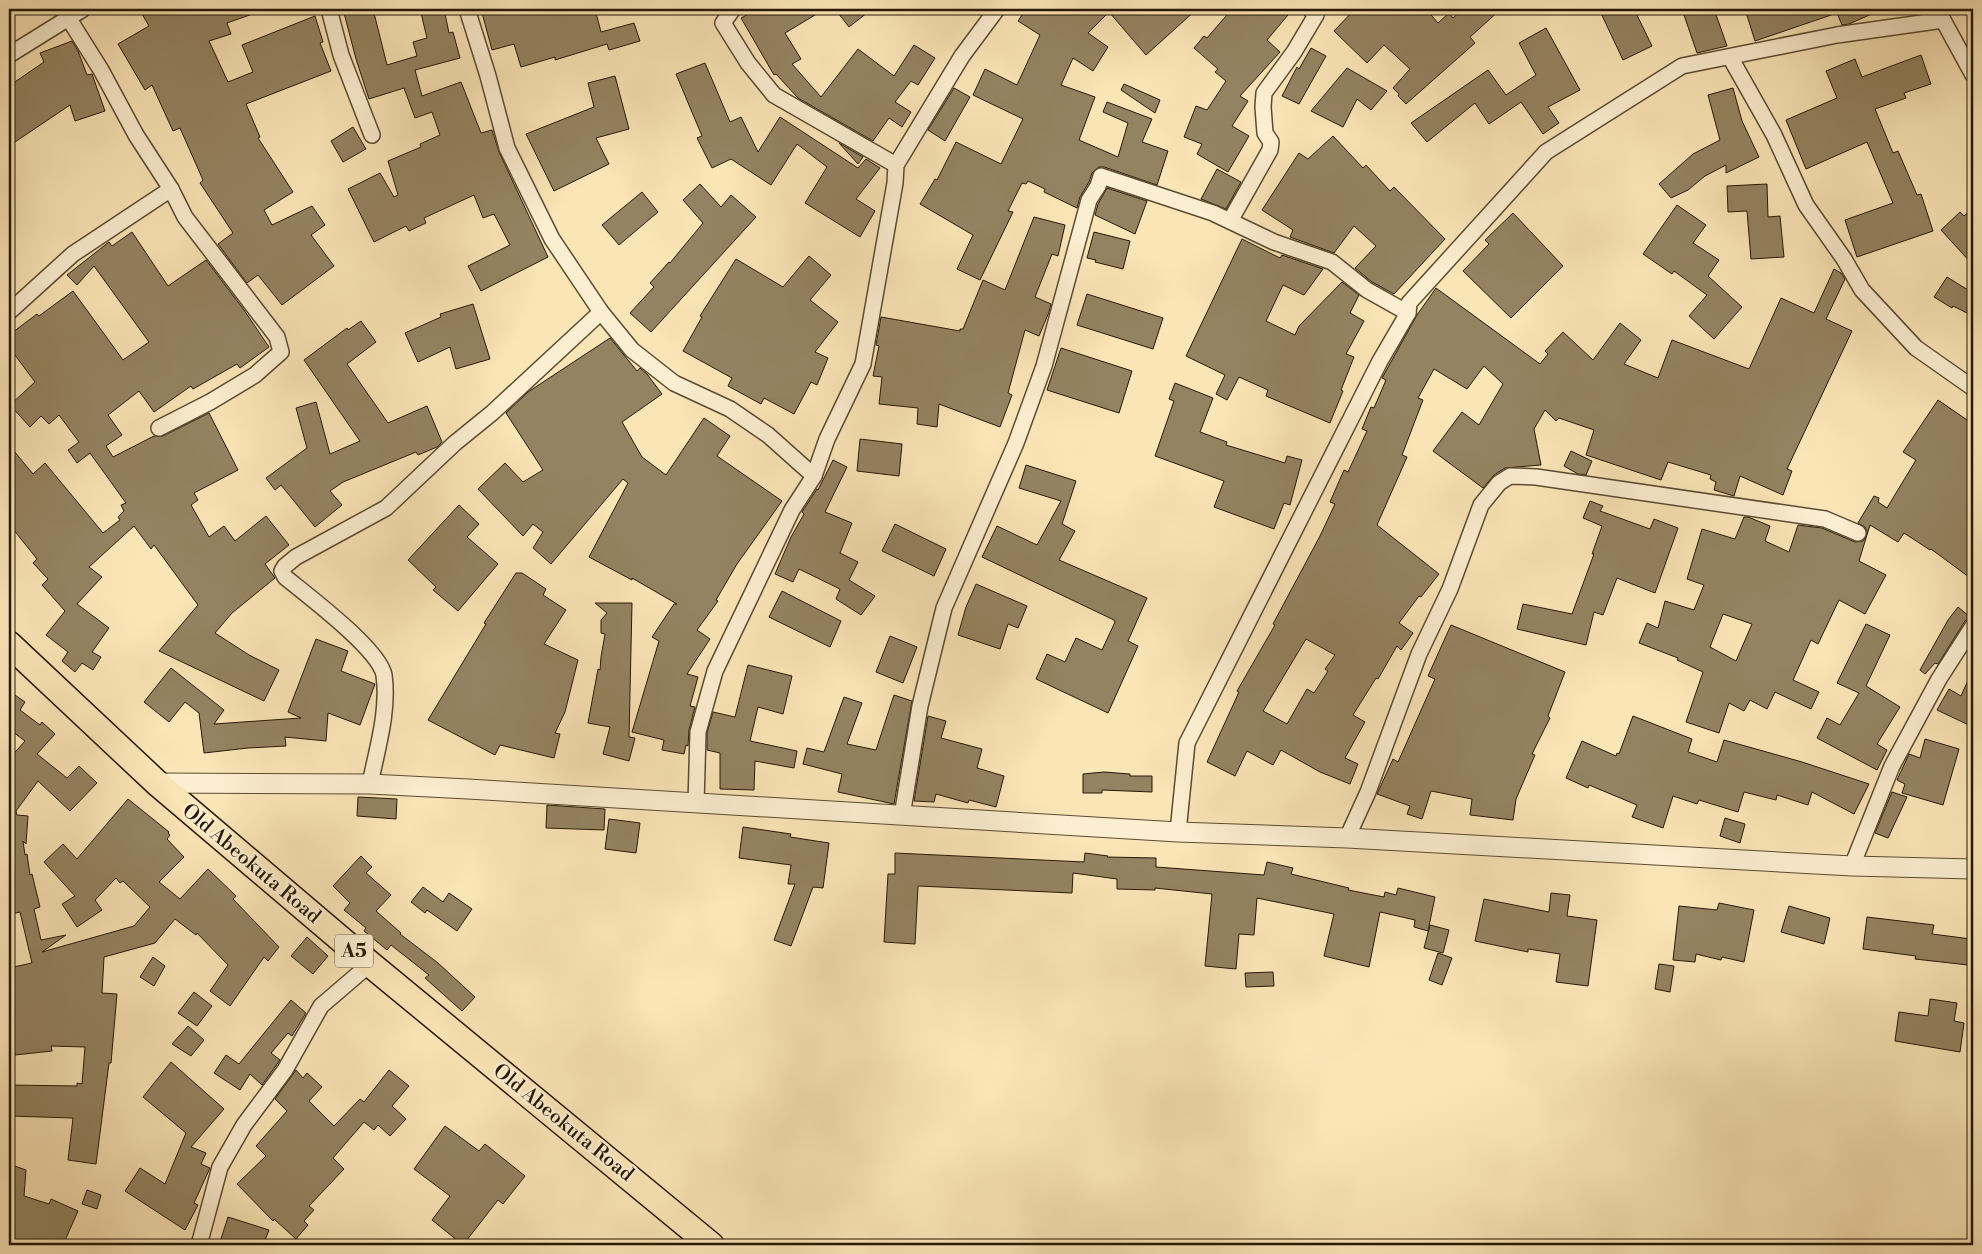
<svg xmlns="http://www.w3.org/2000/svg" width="1982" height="1254" font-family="'Libre Bodoni',serif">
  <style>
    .building { fill: #948361; stroke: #261804; fill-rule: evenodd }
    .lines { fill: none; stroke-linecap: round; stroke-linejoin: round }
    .minor-casing { stroke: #5b4b31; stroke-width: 18 }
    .tertiary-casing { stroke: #5b4b31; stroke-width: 21 }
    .trunk-casing { stroke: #261804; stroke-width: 28 }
    .minor { stroke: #fceed0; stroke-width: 15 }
    .tertiary { stroke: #fceed0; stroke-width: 19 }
    .trunk { stroke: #fae5b7; stroke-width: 25 }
    .labels { text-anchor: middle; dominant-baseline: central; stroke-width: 5; stroke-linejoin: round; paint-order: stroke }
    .shield { fill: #fceed0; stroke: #665841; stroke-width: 1 }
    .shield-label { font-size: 19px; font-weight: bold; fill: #261804 }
    .street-label { font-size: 20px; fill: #261804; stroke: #fceed0 }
  </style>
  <rect width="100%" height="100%" fill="#fae5b7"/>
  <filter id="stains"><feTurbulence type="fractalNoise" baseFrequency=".004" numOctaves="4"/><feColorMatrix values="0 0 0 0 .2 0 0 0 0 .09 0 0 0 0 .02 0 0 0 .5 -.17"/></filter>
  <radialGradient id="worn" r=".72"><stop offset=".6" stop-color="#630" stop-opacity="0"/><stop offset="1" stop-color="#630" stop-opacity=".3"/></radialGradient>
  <g class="building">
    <polygon points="139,9 261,9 261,11 227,23 231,34 209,41 228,82 253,72 242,45 315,16 323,42 320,43 331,71 246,104 260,137 258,138 293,192 264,210 272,225 312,206 325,225 311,235 334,266 282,305 258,275 247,283 218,244 233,233 200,183 203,180 180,128 173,131 152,85 145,90 118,44 149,26"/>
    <polygon points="343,9 373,9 387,65 417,56 413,42 427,38 420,9 444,9 449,33 453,32 460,58 415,70 422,96 461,82 481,133 492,130 499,152 548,257 481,291 468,266 510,245 494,214 483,218 474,195 424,218 426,223 409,231 406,226 374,242 348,189 380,173 394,197 398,195 388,161 421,147 420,144 440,135 432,112 415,118 404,88 369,99 356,59"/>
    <polygon points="481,9 595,9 601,32 634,23 640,41 609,50 607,44 555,60 555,57 521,67 514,44 492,50"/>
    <polygon points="758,9 825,9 785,33 801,59 792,64 821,97 858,49 894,76 914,45 935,58 918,85 911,81 895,102 911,112 902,127 889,118 873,141 798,98 776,74 774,75 741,18"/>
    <polygon points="835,9 872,9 849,27"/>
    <polygon points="1026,9 1197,9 1146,55 1109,12 1088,33 1108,47 1093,71 1073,58 1061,85 1095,97 1079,140 1118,157 1128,123 1103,112 1107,102 1152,119 1142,142 1168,151 1157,185 1104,167 1099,167 1092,173 1089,182 1080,197 1077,208 1044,192 1045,189 1028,181 1026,184 1022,183 1008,211 1013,212 980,280 957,269 973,235 920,204 935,179 937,180 956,142 1001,164 1023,119 973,95 985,69 1017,85 1040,35 1018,21"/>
    <polygon points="1232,9 1293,9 1267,40 1280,52 1240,96 1248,101 1232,126 1249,136 1228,172 1197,154 1202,144 1184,137 1196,106 1207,110 1226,81 1215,72 1218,69 1194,48 1204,36 1207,38"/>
    <polygon points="1355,9 1426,9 1438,23 1449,13 1453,18 1463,9 1501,9 1470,37 1475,43 1406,104 1398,96 1399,94 1393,88 1410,69 1384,45 1367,63 1334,31"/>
    <polygon points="1599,9 1634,9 1652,46 1623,60"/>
    <polygon points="1690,9 1714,9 1727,46 1697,53 1683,12"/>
    <polygon points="1745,9 1883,9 1849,24 1842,25 1837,13 1755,41"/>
    <polygon points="1546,28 1580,90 1548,107 1559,123 1543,134 1521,102 1489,124 1475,103 1427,142 1411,123 1488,70 1506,95 1536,75 1519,43"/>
    <polygon points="72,41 78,51 87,75 92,74 105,111 75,121 70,105 9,146 9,86 44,62 40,53"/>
    <polygon points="1311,48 1326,56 1299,104 1282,96 1297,67 1299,69"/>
    <polygon points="1921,55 1931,84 1904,93 1906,98 1875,109 1893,153 1898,151 1917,195 1921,194 1933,231 1857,257 1845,220 1893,203 1867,142 1806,169 1786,120 1837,98 1826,71 1855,59 1862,77"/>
    <polygon points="705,63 730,122 741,117 758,152 780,117 858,168 866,159 880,168 856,199 875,211 860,237 805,203 827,167 797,144 771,185 731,159 712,168 697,138 702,136 676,74"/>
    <polygon points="1347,68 1387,91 1371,110 1357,99 1343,127 1311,111"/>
    <polygon points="615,76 629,129 596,138 609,164 554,191 526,134 594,107 588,83"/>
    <polygon points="1124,84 1160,100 1155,113 1121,90"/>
    <polygon points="954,88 970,97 945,141 928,130"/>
    <polygon points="1733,88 1742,121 1759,157 1726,173 1726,165 1705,176 1688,190 1671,198 1659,184 1693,154 1720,140 1708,95"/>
    <polygon points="353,127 366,149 343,162 331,141"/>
    <polygon points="1333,136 1363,168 1366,165 1390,191 1394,187 1445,239 1394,294 1372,282 1355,268 1376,246 1354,226 1334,253 1290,237 1293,230 1262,210 1299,153 1308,159"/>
    <polygon points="839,143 863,157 858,164"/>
    <polygon points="1217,169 1241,182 1226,209 1201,199"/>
    <polygon points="700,184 721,207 731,195 756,217 651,332 630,313 654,287 650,283 669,262 670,263 703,223 683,200"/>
    <polygon points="1767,184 1768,217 1780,216 1784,257 1751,259 1747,211 1728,212 1727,186"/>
    <polygon points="1107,188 1147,201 1135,234 1095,215 1098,204"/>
    <polygon points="642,192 658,212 619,245 602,225"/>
    <polygon points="1677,205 1706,225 1693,243 1719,260 1708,276 1742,307 1714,339 1689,316 1707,295 1674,271 1672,274 1643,254"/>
    <polygon points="1973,207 1973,265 1941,230 1960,212 1964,216"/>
    <polygon points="1513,213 1563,266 1511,318 1463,271 1489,244 1485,240"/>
    <polygon points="1034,217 1065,225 1058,256 1052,254 1035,297 1051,304 1049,312 1039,336 1025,330 1008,393 1012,395 1000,427 939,404 937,427 917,424 918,408 879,404 882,377 873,376 879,346 876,345 881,317 960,331 960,329 963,329 983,280 1005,290"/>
    <polygon points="132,232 168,286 206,260 244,310 269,347 240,368 237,364 193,389 191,386 154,412 139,391 108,415 122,435 106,446 113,457 154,436 163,436 209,413 238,470 194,493 198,500 191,505 209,537 224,526 235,541 266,516 289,545 265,564 275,578 232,613 215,633 249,655 279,670 264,701 159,651 198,605 154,545 151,549 134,526 89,567 102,577 77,604 109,628 92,652 101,657 93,670 82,663 75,672 62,661 68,652 46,635 65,611 42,585 48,579 33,563 37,559 9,524 9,445 33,474 45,463 103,533 120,520 118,517 124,511 121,505 126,503 90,453 77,463 68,450 79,442 59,415 49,424 41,416 30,427 10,405 35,382 9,347 9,335 37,314 39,316 73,291 123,360 149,342 94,266 77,285 67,275 109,242 112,246"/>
    <polygon points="1094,232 1130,241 1123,269 1095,262 1096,260 1087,258"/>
    <polygon points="1242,239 1280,258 1282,255 1323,269 1304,295 1283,285 1266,321 1295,335 1299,326 1342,282 1359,295 1350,313 1364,321 1346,354 1354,357 1341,390 1343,391 1330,423 1266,396 1268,390 1239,377 1227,400 1216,394 1225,375 1186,356"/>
    <polygon points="809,256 831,275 810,300 838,322 815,352 828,358 817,385 811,382 794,414 764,398 761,404 728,386 732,378 683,351 702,317 700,316 736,259 783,287"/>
    <path d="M1834 269 1841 273 1845 279 1826 319 1852 331 1787 469 1792 471 1783 495 1740 476 1734 496 1714 490 1716 482 1710 479 1711 475 1668 462 1661 480 1586 455 1594 430 1559 418 1556 421 1545 410 1534 429 1541 465 1505 468 1494 475 1483 488 1433 451 1462 412 1479 425 1503 384 1484 366 1467 389 1434 369 1418 398 1423 400 1402 455 1407 457 1377 525 1439 574 1421 597 1419 596 1399 623 1413 633 1401 650 1397 646 1378 679 1376 678 1353 715 1365 722 1345 758 1358 764 1350 784 1320 772 1281 750 1273 765 1247 751 1235 776 1207 762 1239 692 1237 691 1275 625 1273 624 1320 536 1335 504 1330 502 1344 470 1348 472 1367 431 1362 429 1371 407 1374 408 1386 380 1382 378 1417 315 1436 288 1540 364 1548 354 1545 351 1563 332 1593 360 1620 323 1641 340 1624 364 1658 378 1672 340 1749 369 1781 298 1814 313ZM1306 639 1335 655 1325 669 1328 671 1314 693 1307 689 1287 724 1263 711Z"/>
    <polygon points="1947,277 1973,293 1973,316 1953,306 1952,308 1934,297"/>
    <polygon points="1087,294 1163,318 1153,349 1077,325"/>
    <polygon points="473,304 490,359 456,369 450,347 418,362 405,333 441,317 440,314"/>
    <polygon points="361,321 376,342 347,364 388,423 427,406 442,442 437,447 418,455 416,452 343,482 330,491 342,505 315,527 281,485 275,490 266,478 307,448 296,408 316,402 330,454 360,441 304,360 347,328 348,330"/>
    <polygon points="610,338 637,371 640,368 647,374 662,394 622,422 642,457 666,475 704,418 730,436 717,456 782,501 737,564 716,600 718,601 697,630 710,639 687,674 698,677 690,706 695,707 689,730 688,746 686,745 684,754 662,750 664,740 632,732 659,641 652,637 674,604 677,604 632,578 632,580 589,557 628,483 623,479 551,564 533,548 543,532 533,524 523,536 478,489 505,463 523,482 543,470 506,413 528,392"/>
    <polygon points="1061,348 1132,371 1119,413 1047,390"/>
    <polygon points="1175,383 1213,398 1200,432 1227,442 1226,445 1285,463 1287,456 1302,460 1290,505 1284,503 1274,529 1214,507 1224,481 1155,456 1174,401 1169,399"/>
    <path d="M1938 400 1973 424V580L1931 549 1930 550 1904 533 1898 542 1870 525 1859 561 1886 575 1865 614 1839 600 1818 644 1811 640 1793 680 1819 692 1811 709 1775 692 1767 709 1750 700 1744 711 1729 703 1719 733 1686 722 1703 672 1677 660 1678 658 1639 643 1647 623 1658 628 1665 601 1694 610 1704 585 1687 579 1702 529 1735 539 1744 517H1748L1770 526 1765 541 1789 552 1798 525 1822 528 1855 542 1863 541 1866 537 1867 531 1865 527 1858 523 1874 496 1879 498 1878 502 1887 508 1916 460 1903 452ZM1723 614 1752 624 1736 661 1710 647Z"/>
    <polygon points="860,439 902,444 899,476 857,471"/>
    <polygon points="1571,451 1592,461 1586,475 1578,474 1564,466"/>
    <polygon points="833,460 847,467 825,512 852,523 840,553 858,562 849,580 875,596 861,615 836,599 840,589 799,569 793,582 775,574 791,537 804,514 802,512 817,489 818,490"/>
    <polygon points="1026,465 1076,481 1062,524 1075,531 1059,560 1147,598 1128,641 1138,646 1108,713 1036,679 1047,654 1065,662 1076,638 1102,650 1115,622 1114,620 982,557 997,526 1037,545 1061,501 1019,488"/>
    <polygon points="1590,501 1603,506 1600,511 1650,529 1654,519 1678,528 1655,593 1617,578 1603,615 1594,612 1586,645 1517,629 1523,604 1572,614 1594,554 1592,554 1602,526 1583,518"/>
    <polygon points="459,505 479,524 467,537 498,564 458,611 433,590 436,587 408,560"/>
    <polygon points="895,524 946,549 934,576 882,551"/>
    <polygon points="516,573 522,573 546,589 543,595 566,610 544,644 578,660 565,712 555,733 560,734 554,758 500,745 495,755 428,720 486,624 484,623"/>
    <polygon points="976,584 1027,606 1018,628 1008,624 1000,649 958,635 966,607"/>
    <polygon points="782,591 841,621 830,647 769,617"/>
    <polygon points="595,603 632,603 629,737 635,738 629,761 603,754 610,727 588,723 598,669 600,670 601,657 605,634 601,633 601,620 607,613"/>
    <polygon points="1958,607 1970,617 1965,621 1938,664 1935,663 1925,674 1920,670 1948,620"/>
    <polygon points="1866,624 1890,635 1866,686 1900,707 1877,744 1887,750 1877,770 1817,738 1827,718 1840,725 1859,693 1837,683"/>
    <polygon points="1451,625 1565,672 1548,716 1550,718 1532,754 1535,755 1516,799 1513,820 1470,815 1472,799 1431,791 1422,819 1407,814 1410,806 1377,794 1393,759 1398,762 1435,679 1428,676"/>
    <polygon points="890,636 917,647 903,683 876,672"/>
    <polygon points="316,639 348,651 341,671 375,684 360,725 328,713 326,741 285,737 286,746 248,748 204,753 199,713 185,702 169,722 144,702 171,668 224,710 214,724 301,718 288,712"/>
    <polygon points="748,665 792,676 783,714 758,707 750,741 797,751 794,768 755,761 754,790 720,789 720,753 707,750 707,733 713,712 735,717"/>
    <polygon points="1973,669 1973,727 1937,710 1949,689 1961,696"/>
    <polygon points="9,691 25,702 20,710 40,725 42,722 55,734 37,754 67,778 79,766 97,783 70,811 38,781 16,811 17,815 28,816 26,844 23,841 25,855 27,854 30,875 32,874 40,907 34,909 41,940 66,935 42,952 134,926 150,907 123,881 120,883 116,878 95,900 102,910 77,927 62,904 75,896 44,862 63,844 77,859 128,799 169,832 168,833 170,835 167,839 184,857 159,882 180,899 208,869 236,896 233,899 279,947 268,961 264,957 230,1006 210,991 228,965 197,933 196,935 175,919 155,943 104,957 102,993 117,994 111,1063 109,1063 96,1164 68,1160 73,1118 9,1116 9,1085 77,1086 77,1083 82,1084 85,1047 51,1046 52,1051 15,1055 9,991 9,968 32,963 20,912 12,914 9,901 9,759 25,741 9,729"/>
    <polygon points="894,695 912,701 894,804 838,792 842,774 803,764 807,748 824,752 844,697 862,703 847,744 876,750"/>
    <polygon points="928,716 946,721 941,738 982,749 977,768 1004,776 996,807 969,800 968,803 936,794 934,802 914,801"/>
    <polygon points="1633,716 1692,739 1688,752 1717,762 1724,740 1802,762 1869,784 1854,814 1812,792 1808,805 1777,795 1776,800 1744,792 1738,812 1699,800 1697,804 1673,796 1663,828 1632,817 1637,805 1589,785 1588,788 1566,778 1582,741 1616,756 1617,753 1619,754"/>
    <polygon points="1925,739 1959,749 1943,805 1902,793 1905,784 1897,780 1909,754 1920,758"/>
    <polygon points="1104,772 1130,774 1130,776 1152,776 1152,792 1102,790 1102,793 1083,793 1083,774"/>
    <polygon points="1892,792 1907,797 1888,838 1875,833"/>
    <polygon points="358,797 397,799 396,819 357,816"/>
    <polygon points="547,805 605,809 604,830 546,828"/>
    <polygon points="1725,818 1745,824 1740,843 1720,836"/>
    <polygon points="609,819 640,823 636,853 605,849"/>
    <polygon points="743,827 791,834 790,837 829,843 823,888 813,887 791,946 774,940 795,884 788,884 791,865 739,858"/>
    <polygon points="895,853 1084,862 1085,853 1108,856 1107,857 1156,858 1156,867 1264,875 1267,862 1293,868 1291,874 1349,888 1348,890 1384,897 1385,892 1396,895 1398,888 1435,897 1428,931 1414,927 1415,920 1380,912 1369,967 1324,956 1334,914 1257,898 1254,935 1239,934 1236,969 1205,966 1212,894 1155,888 1155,890 1117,889 1117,879 1073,873 1072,893 918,886 915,944 884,942 888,874 895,874"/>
    <polygon points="361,856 372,867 366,873 391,895 376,911 401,933 400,934 438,963 475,997 462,1011 425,978 429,975 391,945 387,950 364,931 366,928 344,910 350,903 333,886"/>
    <polygon points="423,887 443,902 449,893 472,909 457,931 427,910 425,913 411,902"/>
    <polygon points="1551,893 1570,895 1567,916 1597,920 1588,986 1556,982 1560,954 1528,949 1528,952 1475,941 1484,899 1549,912"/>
    <polygon points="1719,903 1754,910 1744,962 1722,957 1721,960 1696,954 1695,962 1673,960 1679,906 1717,910"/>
    <polygon points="1789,906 1830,918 1824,944 1781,932"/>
    <polygon points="1867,917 1934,925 1932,934 1971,939 1968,965 1915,959 1916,956 1863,949"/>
    <polygon points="1430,925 1449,930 1443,953 1424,948"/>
    <polygon points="307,937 328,956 313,974 291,956"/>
    <polygon points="1438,953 1452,958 1442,985 1429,980"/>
    <polygon points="153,957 165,966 154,986 140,977"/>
    <polygon points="1659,964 1674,966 1670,992 1655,989"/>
    <polygon points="1273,972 1274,986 1246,987 1245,973"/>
    <polygon points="194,992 212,1006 197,1026 178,1013"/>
    <polygon points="1930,999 1957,1003 1954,1021 1964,1023 1960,1052 1895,1041 1899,1012 1928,1016"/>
    <polygon points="291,1000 306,1013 292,1036 288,1033 271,1053 280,1060 262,1085 250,1074 240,1090 214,1073 226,1055 239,1064"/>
    <polygon points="188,1026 204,1040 191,1056 172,1044"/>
    <polygon points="171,1062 224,1109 191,1147 206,1153 201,1164 210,1168 194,1203 198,1205 185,1230 125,1191 140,1168 165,1184 186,1133 143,1097"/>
    <polygon points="296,1070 303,1078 307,1073 322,1087 309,1101 334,1126 360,1099 364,1102 389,1070 409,1086 392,1106 406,1119 390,1136 378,1125 374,1130 364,1122 333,1158 344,1169 309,1206 314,1210 304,1221 308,1225 296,1239 274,1219 273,1221 237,1184 266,1156 256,1146 287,1111 275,1099"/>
    <polygon points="445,1126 479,1151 485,1144 525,1176 503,1204 498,1200 463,1245 432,1220 450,1196 414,1169"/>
    <polygon points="9,1164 26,1170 24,1196 49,1204 51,1199 78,1211 63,1245 9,1245"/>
    <polygon points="87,1190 101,1195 97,1209 82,1204"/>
    <polygon points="228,1217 269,1230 263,1245 219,1245"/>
  </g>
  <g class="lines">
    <g class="minor-casing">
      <g id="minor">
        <polyline points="329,9 341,55 372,135"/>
        <polyline points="467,9 488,76 507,148 552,239 601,312 632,350 674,383 730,409 768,435 814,476"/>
        <polyline points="733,9 723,23 748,63 774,95 896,165"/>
        <polyline points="1937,9 1973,75"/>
        <polyline points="69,19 101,70 136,135 171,189 185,217 277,337 281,352 255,375 210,402 159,428"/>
        <polyline points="9,55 83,9"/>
        <polyline points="1730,57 1774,135 1806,205 1844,259 1862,290 1916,348 1973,388"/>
        <polyline points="1230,221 1270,150 1271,142 1265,133 1263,107 1264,93 1294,52 1316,15 1310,9"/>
        <polyline points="9,312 73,254 171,189"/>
        <path d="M370 784C377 749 389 711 384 675 379 649 308 596 285 577L282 571 285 566 296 557 386 508 455 443 492 413 601 312"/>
        <polyline points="696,804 698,732 715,671 792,510 814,476 827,439 863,364 895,183 896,165 962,56 997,9"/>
        <polyline points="902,816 920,706 944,608 1016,443 1044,366 1089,200 1098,186 1101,176 1213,213 1274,242 1332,262 1367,290 1408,313"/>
        <polyline points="1178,832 1187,743 1380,361 1408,313 1409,303 1546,152 1682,66 1837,35 1943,20"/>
        <polyline points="1347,838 1368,792 1419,654 1450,589 1481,505 1499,483 1510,476 1536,477 1825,519 1858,533"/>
        <polyline points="1852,866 1892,766 1939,679 1973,626"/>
        <polyline points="199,1245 220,1167 244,1125 285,1070 321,1006 370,964"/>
      </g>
    </g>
    <g class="tertiary-casing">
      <polyline id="tertiary" points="157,783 370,784 468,789 1178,832 1347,838 1852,866 1973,869"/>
    </g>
    <g class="trunk-casing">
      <polyline id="trunk" points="9,644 157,783 370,964 711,1245"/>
    </g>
    <use href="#minor" class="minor"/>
    <use href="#tertiary" class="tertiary"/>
    <use href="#trunk" class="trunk"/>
  </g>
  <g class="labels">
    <rect class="shield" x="335" y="934.5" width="38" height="33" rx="4"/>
    <g class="shield-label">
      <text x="354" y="951">A5</text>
    </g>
    <g class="street-label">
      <text transform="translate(251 864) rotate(40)">Old Abeokuta Road</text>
      <text transform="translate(563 1123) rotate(39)">Old Abeokuta Road</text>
    </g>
  </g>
  <rect width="1982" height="1254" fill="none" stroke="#fae5b7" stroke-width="30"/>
  <rect x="10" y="10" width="1962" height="1234" fill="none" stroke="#261804" stroke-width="2.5"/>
  <rect x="15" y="15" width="1952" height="1224" fill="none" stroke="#261804"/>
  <rect width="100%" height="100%" filter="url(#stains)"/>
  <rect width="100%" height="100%" fill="url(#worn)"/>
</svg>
